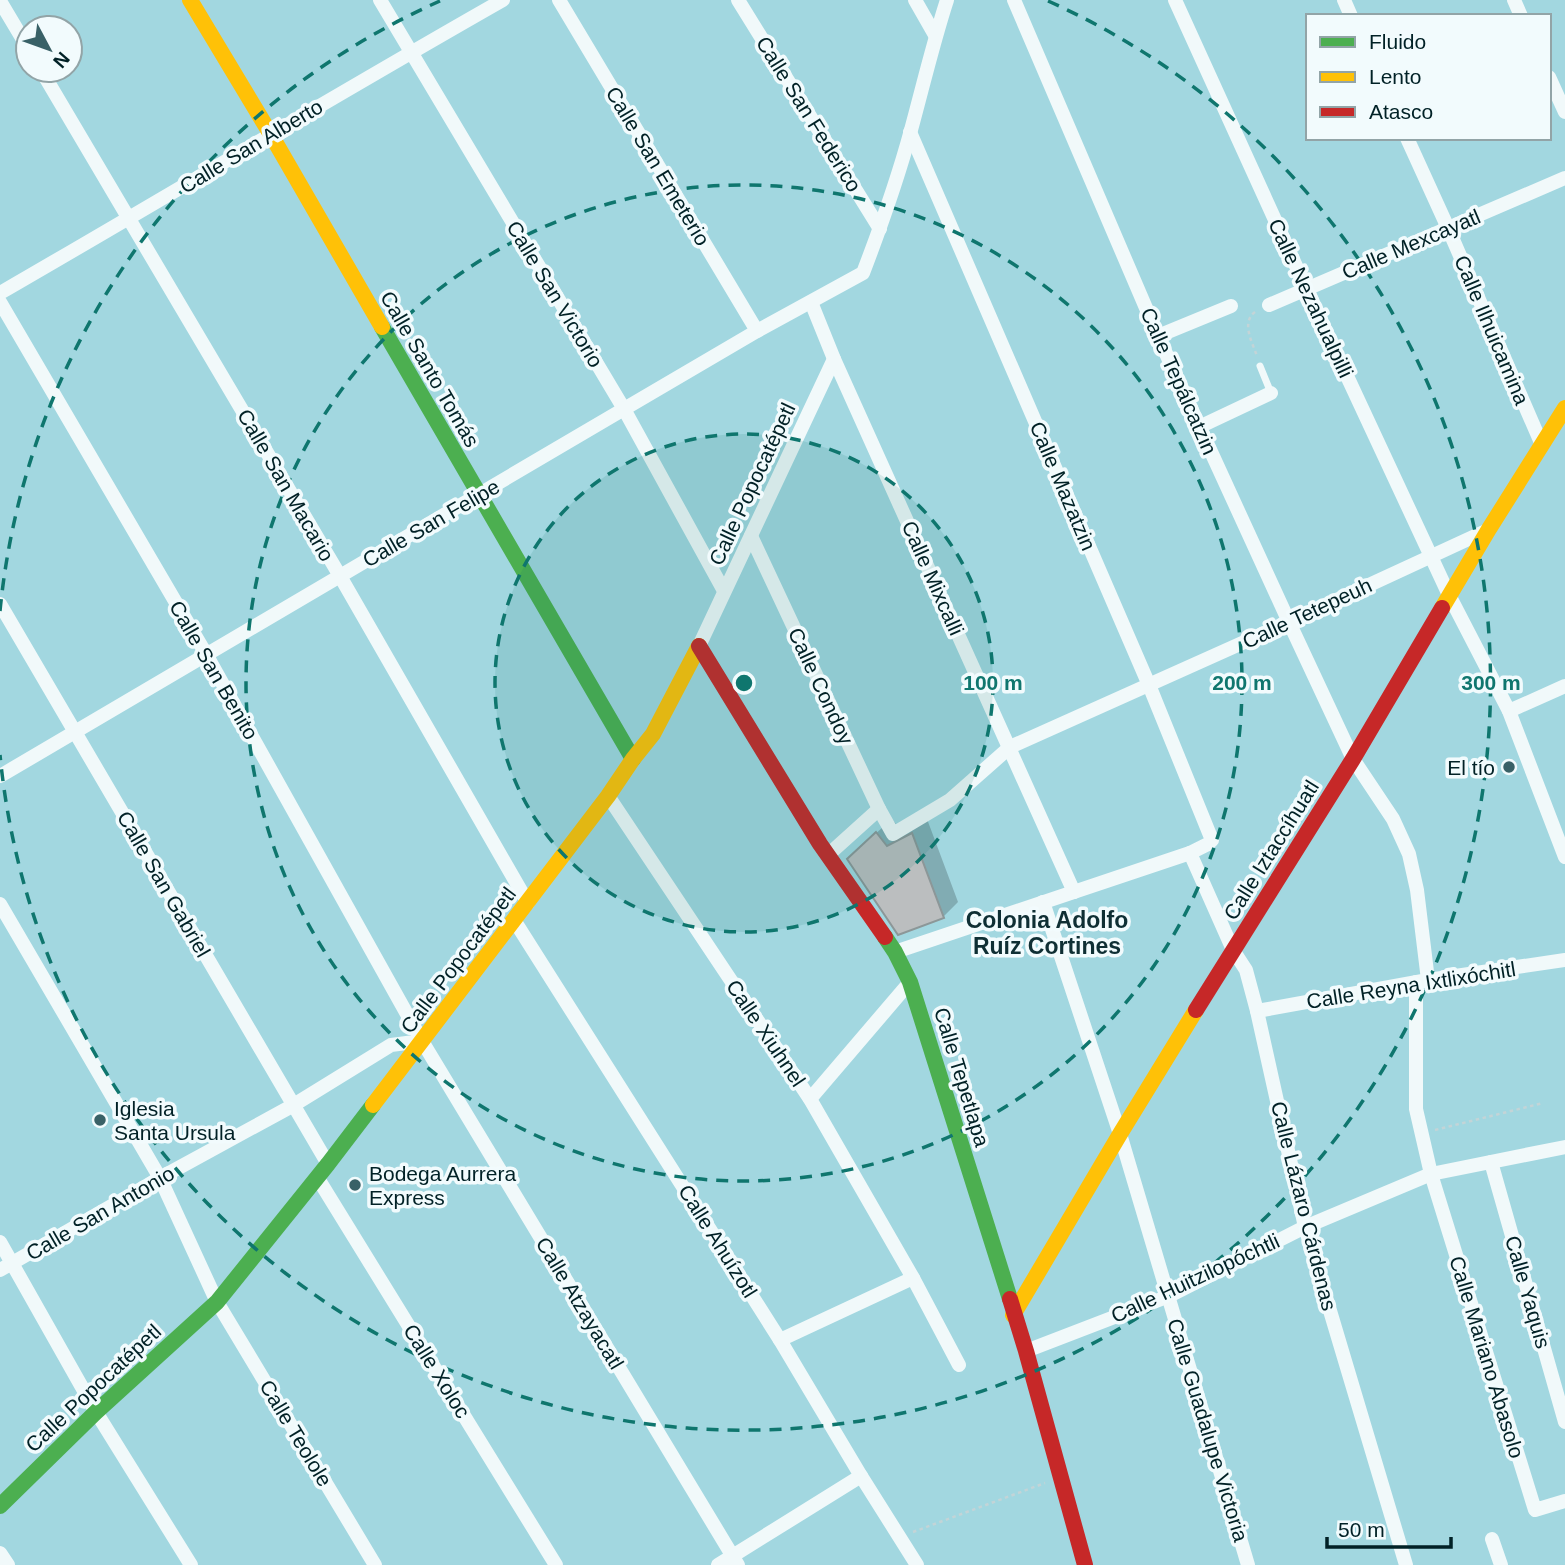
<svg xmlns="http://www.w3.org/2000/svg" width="1565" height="1565" font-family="Arial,sans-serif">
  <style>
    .shadow { fill: #0003 }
    .building { fill: #bbbebf; stroke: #8c9798; stroke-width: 2 }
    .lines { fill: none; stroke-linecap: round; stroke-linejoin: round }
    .path { stroke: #c3d4d7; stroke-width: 2.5; stroke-dasharray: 3.5 3.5; stroke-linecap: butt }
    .lane { stroke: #f1f9fa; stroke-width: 7 }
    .street { stroke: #f1f9fa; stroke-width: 14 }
    .fast { stroke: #4caf50; stroke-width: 16 }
    .slow { stroke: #ffc107; stroke-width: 16 }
    .jam { stroke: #c62828; stroke-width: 16 }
    .ring { fill: none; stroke: #0f766e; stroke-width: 3.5; stroke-dasharray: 12 9 }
    .poi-dot { fill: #396167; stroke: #f2fbfd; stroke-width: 2.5 }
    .labels { text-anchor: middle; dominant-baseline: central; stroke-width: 7; stroke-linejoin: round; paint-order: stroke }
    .street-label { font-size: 21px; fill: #012126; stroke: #f2fbfd }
    .poi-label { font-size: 21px; fill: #012126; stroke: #f2fbfd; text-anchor: start }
    .neighbourhood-label { font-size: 23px; font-weight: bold; fill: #0f2f34; stroke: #f2fbfd }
    .centre { fill: #0f766e; stroke: #f2fbfd; stroke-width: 3.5 }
    .ring-label { font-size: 21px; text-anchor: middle; font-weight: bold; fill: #0f766e; stroke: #f2fbfd; stroke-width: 7; stroke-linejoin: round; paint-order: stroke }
  </style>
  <rect width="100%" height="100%" fill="#a2d7e0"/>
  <polygon class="shadow" points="892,819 902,832 927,819 958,902 943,917 864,844"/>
  <polygon class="building" points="876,832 887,846 912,833 944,918 898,935 847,859"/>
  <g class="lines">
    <g class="path">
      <path d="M1255 312C1241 322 1252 342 1257 356"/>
      <polyline points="1435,1130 1543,1103"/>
      <polyline points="913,1532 1045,1483"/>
    </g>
    <polyline class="lane" points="1260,366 1271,393"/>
    <g class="street">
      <polyline points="380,0 624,409 724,591"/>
      <polyline points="559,0 757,331"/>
      <polyline points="738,0 880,229"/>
      <polyline points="915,0 935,35"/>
      <polyline points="1014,0 1158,336 1289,622 1353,759 1393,819 1409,854 1417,890 1428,980"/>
      <polyline points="1175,0 1306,288 1449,595 1509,711 1565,857"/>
      <polyline points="1344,0 1351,16"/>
      <polyline points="1514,0 1521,16"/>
      <polyline points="0,1 28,48"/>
      <polyline points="41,70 340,576 528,903"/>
      <polyline points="1549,77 1565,112"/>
      <polyline points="1407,138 1448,228 1542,445"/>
      <path d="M0 293C168 196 334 96 503 0"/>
      <polyline points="0,302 206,654 422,1041 738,1565"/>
      <polyline points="811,302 834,359 1074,892"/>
      <polyline points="1269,305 1565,178"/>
      <polyline points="1158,336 1231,306"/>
      <polyline points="1199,427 1271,393"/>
      <polyline points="751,536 879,809 893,834 950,800 1010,747 1289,622 1488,530"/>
      <polyline points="0,604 328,1164"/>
      <polyline points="699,646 834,359"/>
      <polyline points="1509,711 1565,686"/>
      <path d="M0 776 624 409 757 331 863 273C881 226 898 178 911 130 923 86 933 43 947 0"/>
      <polyline points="608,796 810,1099 913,1278 959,1365"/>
      <polyline points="1190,853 1233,950 1246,970 1257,1011 1305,1227 1406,1565"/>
      <polyline points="828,855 879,809"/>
      <polyline points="1043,902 1120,1134 1248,1565"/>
      <polyline points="0,904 160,1178 217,1302 375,1565"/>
      <polyline points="514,920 780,1340 861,1476 917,1565"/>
      <polyline points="895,952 1190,853 1208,844 1212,840 1149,685 910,132"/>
      <polyline points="1416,982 1416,1109 1431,1174 1535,1510 1565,1501"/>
      <polyline points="1257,1011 1428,980 1565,960"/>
      <polyline points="810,1099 910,982"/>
      <polyline points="1491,1162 1565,1422"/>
      <polyline points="317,1177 556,1565"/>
      <polyline points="0,1242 96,1412 191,1565"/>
      <polyline points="0,1270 160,1178 292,1106 391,1045 422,1041"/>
      <polyline points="780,1340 913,1278"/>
      <polyline points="1026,1351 1169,1296 1305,1227 1431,1174 1565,1147"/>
      <polyline points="1492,1539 1501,1565"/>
      <polyline points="0,1553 8,1565"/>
      <polyline points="718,1565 861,1476"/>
    </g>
    <g class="fast">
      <polyline points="382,327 633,759"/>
      <polyline points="885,937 895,952 910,982 1010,1299"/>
      <polyline points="0,1506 96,1412 217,1302 328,1164 373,1105"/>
    </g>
    <g class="slow">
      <polyline points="190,0 270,133 382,327"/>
      <polyline points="1442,608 1489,529 1565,408"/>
      <polyline points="373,1105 608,796 633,759 653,734 699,646"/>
      <polyline points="1013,1315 1120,1134 1196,1010"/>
    </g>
    <g class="jam">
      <polyline points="699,646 820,844 885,937"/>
      <polyline points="1196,1010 1353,759 1442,608"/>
      <polyline points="1010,1299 1026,1351 1085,1565"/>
    </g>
  </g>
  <circle cx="744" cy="683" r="249" fill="#0f766e" fill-opacity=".12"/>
  <g class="ring">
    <circle cx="744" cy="683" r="249"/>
    <circle cx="744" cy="683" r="498"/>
    <path d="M0 611A747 747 0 0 1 440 1M1048 1A747 747 0 1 1 0 755"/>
  </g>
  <g class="poi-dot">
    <circle cx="1509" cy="767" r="7"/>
    <circle cx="100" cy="1120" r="7"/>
    <circle cx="355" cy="1185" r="7"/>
  </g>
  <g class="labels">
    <g class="street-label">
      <text transform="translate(809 114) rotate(58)">Calle San Federico</text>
      <text transform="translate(251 146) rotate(-31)">Calle San Alberto</text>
      <text transform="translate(658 166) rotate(59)">Calle San Emeterio</text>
      <text transform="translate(1411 244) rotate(-23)">Calle Mexcayatl</text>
      <text transform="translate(555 294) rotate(59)">Calle San Victorio</text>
      <text transform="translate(1311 298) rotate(65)">Calle Nezahualpilli</text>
      <text transform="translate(1492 330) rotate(67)">Calle Ilhuicamina</text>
      <text transform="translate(430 369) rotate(60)">Calle Santo Tomás</text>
      <text transform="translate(1179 381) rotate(66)">Calle Tepálcatzin</text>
      <text transform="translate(752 484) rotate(-65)">Calle Popocatépetl</text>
      <text transform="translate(286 485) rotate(60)">Calle San Macario</text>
      <text transform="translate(1063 486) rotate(67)">Calle Mazatzin</text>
      <text transform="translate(431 523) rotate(-30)">Calle San Felipe</text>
      <text transform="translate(933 578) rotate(66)">Calle Mixcalli</text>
      <text transform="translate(1307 613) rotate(-25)">Calle Tetepeuh</text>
      <text transform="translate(214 670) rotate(60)">Calle San Benito</text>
      <text transform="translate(821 686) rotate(65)">Calle Condoy</text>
      <text transform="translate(1271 850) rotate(-58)">Calle Iztaccíhuatl</text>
      <text transform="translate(164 884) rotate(60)">Calle San Gabriel</text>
      <text transform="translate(458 960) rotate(-53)">Calle Popocatépetl</text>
      <text transform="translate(1411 985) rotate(-9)">Calle Reyna Ixtlixóchitl</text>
      <text transform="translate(766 1033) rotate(56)">Calle Xiuhnel</text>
      <text transform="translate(962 1077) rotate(73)">Calle Tepetlapa</text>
      <text transform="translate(1304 1206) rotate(76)">Calle Lázaro Cárdenas</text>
      <text transform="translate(100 1213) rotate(-30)">Calle San Antonio</text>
      <text transform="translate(718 1241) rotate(58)">Calle Ahuízotl</text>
      <text transform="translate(1195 1278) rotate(-25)">Calle Huitzilopóchtli</text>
      <text transform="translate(1528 1292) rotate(74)">Calle Yaquis</text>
      <text transform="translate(580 1303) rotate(59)">Calle Atzayacatl</text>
      <text transform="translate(1487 1357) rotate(73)">Calle Mariano Abasolo</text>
      <text transform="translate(437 1371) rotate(58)">Calle Xoloc</text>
      <text transform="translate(93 1388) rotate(-43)">Calle Popocatépetl</text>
      <text transform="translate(1208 1430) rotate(73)">Calle Guadalupe Victoria</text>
      <text transform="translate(296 1433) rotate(59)">Calle Teolole</text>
    </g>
    <g class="poi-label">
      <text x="1495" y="767" text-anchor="end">El tío</text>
      <text x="114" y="1108">Iglesia<tspan x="114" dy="24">Santa Ursula</tspan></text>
      <text x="369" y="1173">Bodega Aurrera<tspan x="369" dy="24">Express</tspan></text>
    </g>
    <g class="neighbourhood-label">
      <text x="1047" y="920">Colonia Adolfo<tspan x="1047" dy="26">Ruíz Cortines</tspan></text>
    </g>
  </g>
  <circle cx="744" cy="683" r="10" class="centre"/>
  <g class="ring-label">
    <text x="993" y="690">100 m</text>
    <text x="1242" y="690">200 m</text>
    <text x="1491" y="690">300 m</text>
  </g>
  <rect x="1306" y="14" width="245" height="126" fill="#f2fbfd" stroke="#92a4a7" stroke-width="2"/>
  <rect x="1320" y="37" width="35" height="10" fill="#4caf50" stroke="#92a4a7" stroke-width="2"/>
  <text x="1369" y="49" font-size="21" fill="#012126">Fluido</text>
  <rect x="1320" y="72" width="35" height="10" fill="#ffc107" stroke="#92a4a7" stroke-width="2"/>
  <text x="1369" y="84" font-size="21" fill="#012126">Lento</text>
  <rect x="1320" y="107" width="35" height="10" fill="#c62828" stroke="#92a4a7" stroke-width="2"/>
  <text x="1369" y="119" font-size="21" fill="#012126">Atasco</text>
  <g transform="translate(49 49) rotate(131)"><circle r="33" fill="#f2fbfd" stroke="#92a4a7" stroke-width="2"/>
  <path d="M0-5L12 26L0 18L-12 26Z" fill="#396167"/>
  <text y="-10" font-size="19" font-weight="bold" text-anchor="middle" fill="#012126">N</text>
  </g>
  <path d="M1327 1537v10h124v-10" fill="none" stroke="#012126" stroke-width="3.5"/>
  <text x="1338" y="1537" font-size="21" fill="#012126" stroke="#f2fbfd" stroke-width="5" paint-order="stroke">50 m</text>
</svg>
